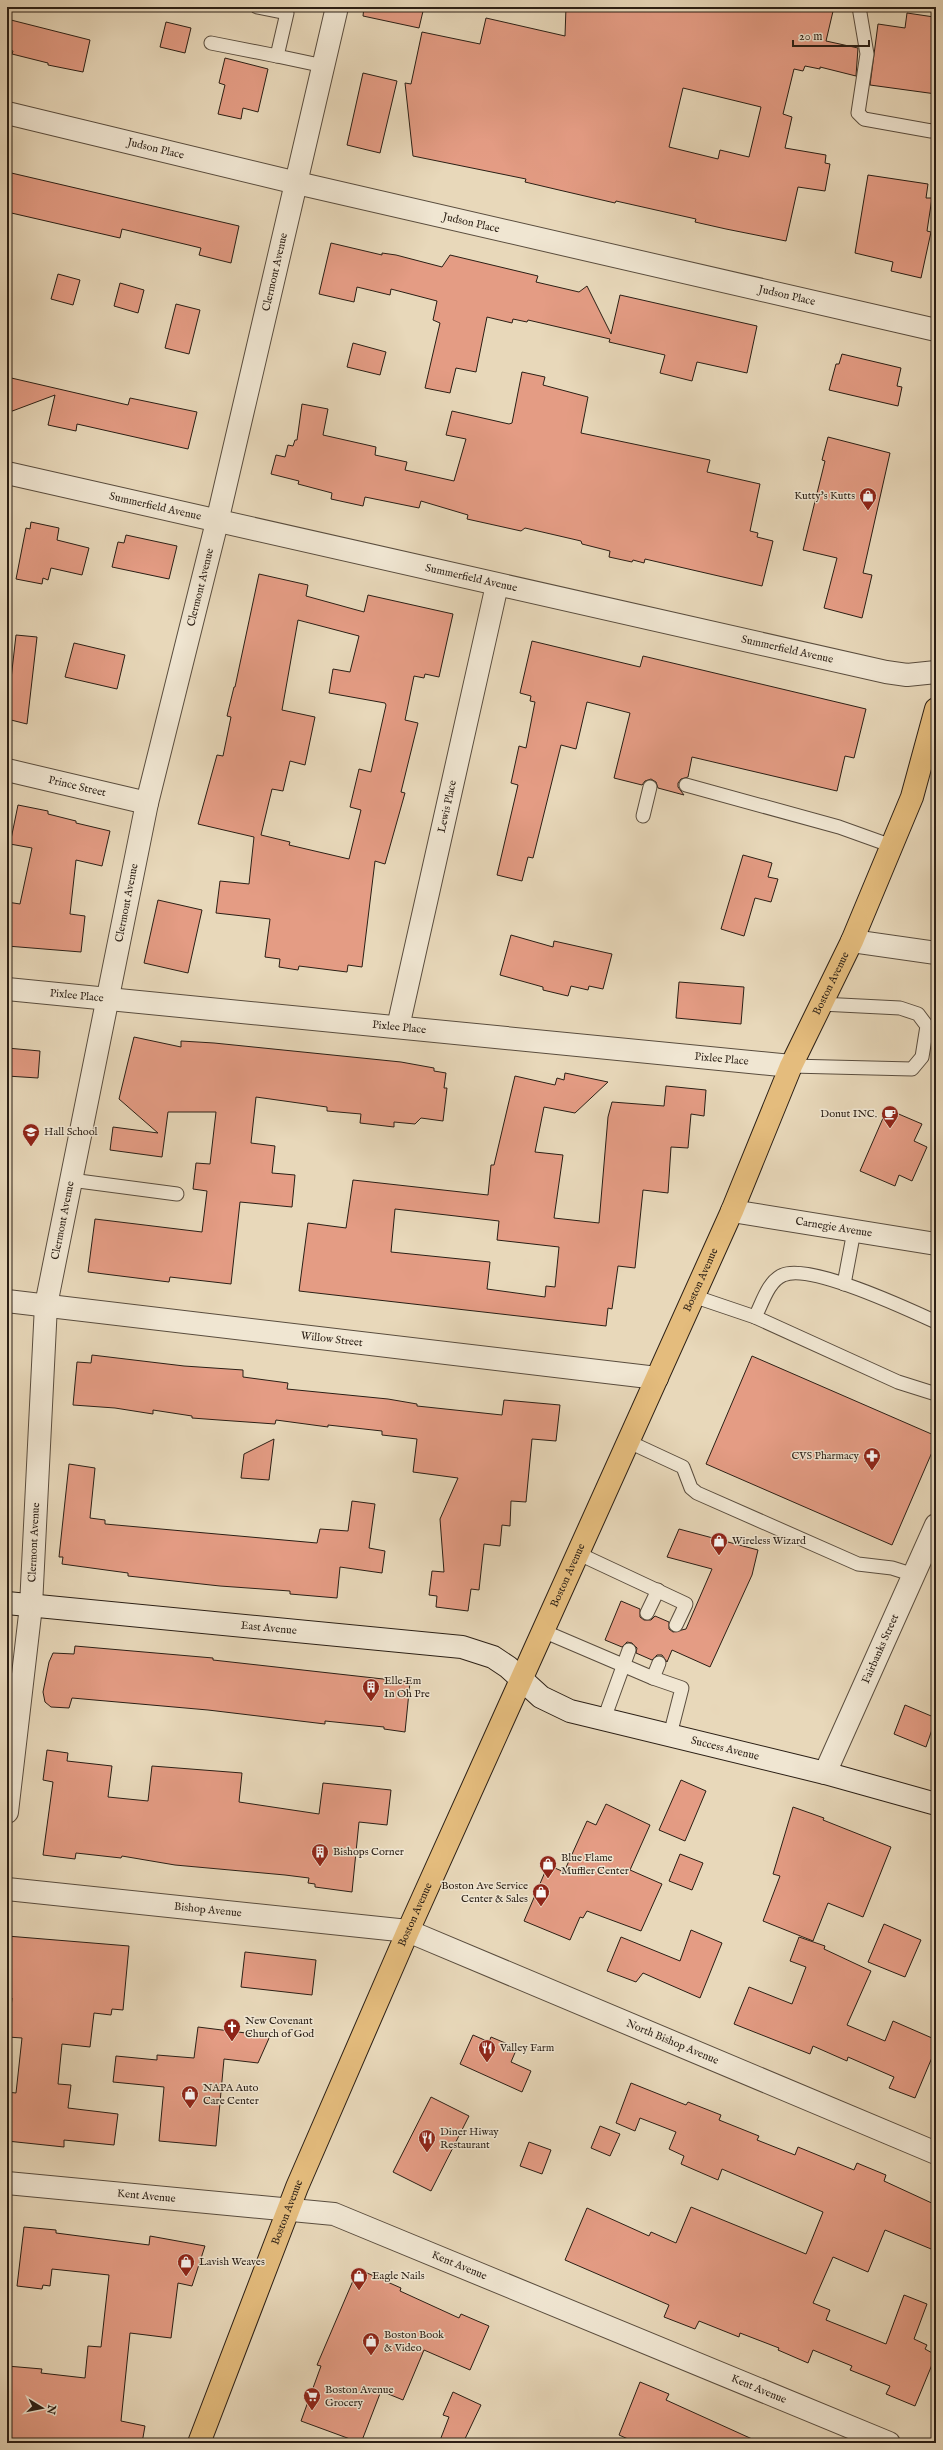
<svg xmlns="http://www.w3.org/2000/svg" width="943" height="2450" font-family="'IM FELL English',serif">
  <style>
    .building { fill: #e49c84; stroke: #2b1f15; fill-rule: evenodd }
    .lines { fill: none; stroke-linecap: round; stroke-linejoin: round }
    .lane-casing { stroke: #5a4d3e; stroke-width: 15 }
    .street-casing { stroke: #5a4d3e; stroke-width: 24 }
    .secondary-casing { stroke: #2b1f15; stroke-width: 24 }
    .primary-casing { stroke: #2b1f15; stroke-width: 24 }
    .lane { stroke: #f0e6d2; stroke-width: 13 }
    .street { stroke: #f0e6d2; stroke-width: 22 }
    .secondary { stroke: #f0e6d2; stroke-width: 22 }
    .primary { stroke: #e4bc7d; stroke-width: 22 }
    .labels { text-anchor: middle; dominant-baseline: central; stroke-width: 3; stroke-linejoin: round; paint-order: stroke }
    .street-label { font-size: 11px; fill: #2b1f15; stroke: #f0e6d2 }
    .poi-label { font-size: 11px; fill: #2b1f15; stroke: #f0e6d2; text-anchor: start }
  </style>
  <rect width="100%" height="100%" fill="#e8d8ba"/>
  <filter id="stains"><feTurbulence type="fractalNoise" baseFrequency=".005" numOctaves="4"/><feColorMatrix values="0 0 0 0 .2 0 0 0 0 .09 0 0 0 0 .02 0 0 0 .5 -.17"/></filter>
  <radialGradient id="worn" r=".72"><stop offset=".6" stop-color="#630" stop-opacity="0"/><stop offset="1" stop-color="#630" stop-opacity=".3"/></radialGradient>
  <g class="building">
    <polygon points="364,7 424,7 419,28 363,16"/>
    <path d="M566 7H834L826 41 858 48 856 76 820 67V69L805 66 803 71 794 69 783 114 792 117 785 148 826 155 825 163 830 164 825 191 798 187 786 241 726 229 695 222 696 219 616 201 615 203 559 190 525 182 526 179 413 156 405 83 411 84 422 32 480 44 486 18 565 36ZM683 88 761 107 749 157 720 150 718 159 669 147Z"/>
    <polygon points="907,13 934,17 932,32 936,33 936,94 870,85 878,24 905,28"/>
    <polygon points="7,19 90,40 83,72 48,65 48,63 12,54 13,51 7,49"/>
    <polygon points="166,22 191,28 185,53 160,47"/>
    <polygon points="225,58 268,69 258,112 243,108 241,119 218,114 225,85 219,83"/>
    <polygon points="363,73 397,81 380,153 347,145"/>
    <polygon points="7,172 239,226 231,263 199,255 201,248 122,229 120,238 7,212"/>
    <polygon points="868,175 928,184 926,198 932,198 927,231 931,232 921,278 891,271 893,262 855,253"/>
    <polygon points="331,243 382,255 382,253 396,255 442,267 450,255 538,276 536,282 579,292 587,286 611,334 620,295 757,326 747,373 697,362 692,381 660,373 665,355 609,342 610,339 528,320 527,322 513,319 512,323 487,317 476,372 456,368 450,393 425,388 440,323 433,320 437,301 391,289 390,295 357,287 354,302 319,294"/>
    <polygon points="58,274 80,280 73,305 51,299"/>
    <polygon points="120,283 144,290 138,313 114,306"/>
    <polygon points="176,304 200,310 189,354 165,348"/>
    <polygon points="353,343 386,352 380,375 347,367"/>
    <polygon points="842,354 901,368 897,386 902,387 898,406 829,390 836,364 839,364"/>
    <polygon points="522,372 545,377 543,385 588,397 581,433 710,460 707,472 760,484 750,531 758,533 757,537 773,541 762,586 645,559 644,563 633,560 632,562 609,557 610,551 582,544 581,541 525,528 521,531 467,519 468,515 421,501 419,508 365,497 363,506 331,499 332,493 298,484 299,481 271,474 276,455 285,457 288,445 293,446 295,440 297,440 302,404 328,409 323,435 376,447 375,455 407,462 405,470 454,481 466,439 446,435 452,411 509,424 512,423"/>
    <polygon points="7,377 128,405 130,398 197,412 188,449 77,424 76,431 48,425 55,395 7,413"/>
    <polygon points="828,437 890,453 863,573 872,575 862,618 824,608 837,558 803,550 825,461 822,460"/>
    <polygon points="31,522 59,528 57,540 89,548 82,575 51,568 48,580 43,578 42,584 16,579 26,528 30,529"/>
    <polygon points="126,535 177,546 169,579 112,567 118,542 124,543"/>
    <path d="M259 574 308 585 306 596 364 612 368 595 453 614 439 677 425 674 424 678 414 676 405 720 418 723 401 792 405 793 385 864 375 861 362 967 348 965 347 972 299 966 298 970 279 967 280 959 265 957 270 919 216 913 220 881 249 884 254 837 198 824 217 755 223 756 231 717 227 716 234 687H235ZM298 620 359 636 350 672 333 669 329 693 385 703 386 705 371 772 359 769 350 807 361 810 349 859 289 845 290 842 261 835 272 789 283 791 290 761 305 765 315 717 282 710Z"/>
    <polygon points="16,635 37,637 27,724 7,719 7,687 10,688"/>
    <polygon points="532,641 640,667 643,656 866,709 854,758 845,756 837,791 692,757 688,777 681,779 678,783 678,787 684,795 658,788 656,782 651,779 645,781 642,785 614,778 630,713 587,702 576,749 561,745 533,858 528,857 522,881 497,875 518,785 511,783 519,746 526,748 535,702 530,701 531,696 520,693"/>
    <polygon points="74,643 125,655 117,689 65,677"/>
    <polygon points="18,805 48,811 48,814 76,821 76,823 110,831 102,866 76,860 70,914 85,916 81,952 7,946 7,902 20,904 32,848 10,844"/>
    <polygon points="743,855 772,863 768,877 778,879 771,902 755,898 744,936 721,929"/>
    <polygon points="158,900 202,910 188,973 144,963"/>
    <polygon points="511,935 553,947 554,941 612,954 603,989 589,986 588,990 571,986 568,996 543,990 543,987 500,975"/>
    <polygon points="679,982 744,987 741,1024 676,1018"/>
    <polygon points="134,1037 181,1047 181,1041 214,1043 401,1062 434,1068 434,1071 446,1073 444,1088 447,1088 443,1121 421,1118 415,1124 394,1122 394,1127 360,1123 361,1114 327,1111 327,1107 256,1097 251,1143 275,1146 272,1173 295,1175 292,1207 240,1202 231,1284 170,1277 169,1282 88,1272 95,1219 202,1232 207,1191 193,1189 196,1163 210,1164 216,1112 168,1112 162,1157 110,1150 113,1127 158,1133 119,1099"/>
    <polygon points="7,1048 40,1051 38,1078 7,1076"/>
    <path d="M565 1073 608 1082 575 1113 544 1107 535 1152 563 1155 554 1218 599 1223 608 1117 612 1102 664 1106 666 1086 706 1090 704 1116 691 1114 688 1148 671 1147 668 1193 643 1190 635 1268 618 1266 612 1309 608 1308 606 1326 299 1291 308 1223 346 1228 353 1180 488 1195 491 1165H494L515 1076 555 1085 557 1078 564 1080ZM395 1209 499 1221 497 1240 559 1247 555 1287 546 1286 545 1297 487 1289 490 1262 391 1252Z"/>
    <polygon points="887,1109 922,1124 914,1141 927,1147 912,1181 899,1175 895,1186 860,1171"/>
    <polygon points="92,1355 184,1366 243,1370 243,1377 288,1383 287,1389 388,1399 417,1404 417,1406 502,1415 504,1400 560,1405 556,1441 532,1439 526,1502 511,1501 510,1526 502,1525 500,1546 484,1544 479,1590 471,1589 468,1611 436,1607 437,1596 429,1595 432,1571 444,1572 440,1519 458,1478 413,1472 417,1439 382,1435 382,1431 328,1425 328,1427 276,1420 275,1424 219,1420 192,1418 192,1416 153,1410 153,1414 115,1408 73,1405 77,1362 91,1363"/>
    <polygon points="752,1356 936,1436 936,1443 892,1545 706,1464"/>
    <polygon points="274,1439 269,1480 241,1478 244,1454"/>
    <polygon points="69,1464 95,1468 90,1518 105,1520 105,1524 317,1543 320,1529 348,1531 352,1501 375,1504 369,1548 385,1551 382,1573 340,1567 337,1598 290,1594 290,1591 220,1586 128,1576 128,1573 62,1564 63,1557 59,1557"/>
    <polygon points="679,1529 758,1550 752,1575 710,1667 672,1650 667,1662 662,1655 657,1655 652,1660 636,1653 637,1648 632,1643 627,1642 622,1647 605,1640 621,1601 640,1609 640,1617 644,1620 651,1620 655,1616 669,1622 669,1629 673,1632 686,1629 712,1569 667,1557"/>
    <polygon points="75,1646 213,1658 213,1660 410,1682 405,1732 384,1729 384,1727 325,1721 325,1724 208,1710 72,1698 69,1708 51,1707 45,1702 43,1692 49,1662 53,1653 74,1654"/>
    <polygon points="905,1705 936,1718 926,1747 894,1734"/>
    <polygon points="47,1750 68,1753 67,1761 112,1766 108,1797 148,1801 152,1766 242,1773 239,1802 319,1814 323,1783 391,1790 387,1825 359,1822 352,1892 315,1887 315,1884 308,1883 309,1878 285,1875 175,1865 122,1856 121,1858 76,1853 75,1859 43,1855 53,1782 43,1780"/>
    <polygon points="681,1780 706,1791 685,1841 659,1830"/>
    <polygon points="606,1804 650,1825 630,1870 662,1884 641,1931 587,1911 583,1918 580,1917 570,1940 524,1921 548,1865 564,1872 587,1821 596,1825"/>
    <polygon points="793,1807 824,1818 823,1820 891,1847 863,1917 828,1903 813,1941 763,1921 780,1876 773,1874"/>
    <polygon points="680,1854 703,1863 692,1890 669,1881"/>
    <polygon points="884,1924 921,1940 905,1977 868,1962"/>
    <polygon points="691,1930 722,1943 700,1998 643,1973 636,1982 607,1971 621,1937 680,1961"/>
    <polygon points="7,1936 129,1946 123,2010 112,2009 111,2015 94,2013 90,2047 62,2044 58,2084 71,2085 68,2108 118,2114 114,2145 64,2140 64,2147 7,2141 7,2092 16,2093 22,2038 8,2037 12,1998 7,1997"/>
    <polygon points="799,1937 825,1946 824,1949 871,1971 847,2025 885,2041 893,2021 932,2038 936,2048 915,2098 889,2088 894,2077 848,2057 847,2061 813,2046 810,2054 734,2024 749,1987 792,2004 806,1967 790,1961"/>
    <polygon points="245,1952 316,1960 312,1995 241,1987"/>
    <polygon points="198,2027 270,2036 258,2063 224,2059 216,2146 159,2141 164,2087 113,2082 116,2056 157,2060 157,2055 194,2058"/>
    <polygon points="473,2035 489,2042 491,2037 517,2048 511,2062 531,2071 522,2092 460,2064"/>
    <polygon points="631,2083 686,2105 688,2102 721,2115 719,2120 759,2136 757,2140 795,2155 798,2147 854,2170 857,2163 886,2175 884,2181 936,2205 936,2251 885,2230 868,2272 833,2257 813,2303 830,2310 826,2320 886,2344 904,2295 927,2304 914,2339 927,2345 925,2349 936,2355 915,2406 886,2394 890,2386 850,2370 852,2366 813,2350 808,2363 778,2350 779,2348 740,2333 739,2337 699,2321 695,2329 664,2317 669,2305 565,2260 587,2208 649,2236 651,2232 676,2243 691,2207 806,2254 823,2212 722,2169 718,2180 681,2164 684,2156 669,2149 676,2132 640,2118 635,2131 616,2123"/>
    <polygon points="431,2097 469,2116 431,2191 393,2172"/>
    <polygon points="600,2126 620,2134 610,2156 591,2148"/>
    <polygon points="529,2142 551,2150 542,2174 520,2166"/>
    <polygon points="24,2227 56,2230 56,2233 149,2245 150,2236 205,2246 192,2286 178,2283 171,2338 130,2333 121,2421 145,2426 142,2443 39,2443 7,2440 7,2366 42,2369 41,2373 85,2378 88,2346 101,2347 109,2275 52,2269 50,2286 43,2285 42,2289 17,2286"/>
    <polygon points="358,2269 401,2288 400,2291 459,2318 461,2314 489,2326 470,2370 424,2350 403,2400 381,2391 361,2443 301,2421 321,2366 317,2365"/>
    <polygon points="640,2382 669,2394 666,2400 761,2443 628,2443 628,2439 619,2435"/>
    <polygon points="453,2392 481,2405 463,2443 439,2443 449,2417 443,2415"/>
  </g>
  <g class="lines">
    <g class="lane-casing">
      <g id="lane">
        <polyline points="257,7 287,13 277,56 324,66"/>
        <polyline points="859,7 867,54 858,113 864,119 931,131 936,129"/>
        <polyline points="211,43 277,56"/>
        <polyline points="686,785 839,827 892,846"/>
        <polyline points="643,816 650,787"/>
        <polyline points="791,1066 912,1069 922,1057 927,1026 918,1014 900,1008 821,1004"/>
        <polyline points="71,1180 177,1194"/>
        <polyline points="844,1284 854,1231"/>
        <polyline points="693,1296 755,1317"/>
        <path d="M936 1322C908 1309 809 1263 783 1275 768 1281 762 1304 755 1317L898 1382 936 1394"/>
        <polyline points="627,1441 683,1467 691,1488 697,1493 858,1564 892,1568 914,1575"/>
        <polyline points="577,1553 686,1604 676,1625"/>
        <polyline points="647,1613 658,1590"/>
        <polyline points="543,1631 653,1678 659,1663"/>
        <polyline points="653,1678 682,1688 670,1735"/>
        <polyline points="604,1719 629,1650"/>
      </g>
    </g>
    <g class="street-casing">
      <g id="street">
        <path id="s1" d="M7 113 297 183 936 330"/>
        <path id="s2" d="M7 473 886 672 907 675 936 672"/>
        <path id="s3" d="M7 770 147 803"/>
        <polyline points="852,941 936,953"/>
        <path id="s4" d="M7 989 791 1066"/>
        <path id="s5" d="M398 1027 497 585"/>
        <path id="s6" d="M732 1211 936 1244"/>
        <path id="s7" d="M7 1301 657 1378"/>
        <path id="s8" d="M825 1773 936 1525"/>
        <path id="s9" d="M7 1812 31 1606 46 1305 147 803 217 522 337 7"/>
        <path id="s10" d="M7 1889 408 1931 936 2153"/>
        <path id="s11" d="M7 2183 334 2214 889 2443"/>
      </g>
    </g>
    <g class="secondary-casing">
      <g id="secondary">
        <path id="s12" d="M7 1603 462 1647 493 1657 508 1667 541 1697 570 1711 825 1773 936 1804"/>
      </g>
    </g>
    <g class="primary-casing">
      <g id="primary">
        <path id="s13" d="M199 2443 297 2187 408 1931 732 1211 791 1066 852 941 912 797 936 709"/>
      </g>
    </g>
    <use href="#lane" class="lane"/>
    <use href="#street" class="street"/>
    <use href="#secondary" class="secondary"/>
    <use href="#primary" class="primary"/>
  </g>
  <defs>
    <g id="shop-pin" transform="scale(0.9)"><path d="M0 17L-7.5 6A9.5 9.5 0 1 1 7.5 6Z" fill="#8f2418" stroke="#f0e6d2"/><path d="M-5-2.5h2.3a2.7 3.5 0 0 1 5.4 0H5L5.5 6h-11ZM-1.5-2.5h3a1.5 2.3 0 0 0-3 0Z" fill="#fff"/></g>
    <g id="cafe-pin" transform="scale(0.9)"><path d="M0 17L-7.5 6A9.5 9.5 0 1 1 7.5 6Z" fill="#8f2418" stroke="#f0e6d2"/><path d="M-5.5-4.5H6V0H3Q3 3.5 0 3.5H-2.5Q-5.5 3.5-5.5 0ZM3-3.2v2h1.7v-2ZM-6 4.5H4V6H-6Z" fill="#fff"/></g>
    <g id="school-pin" transform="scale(0.9)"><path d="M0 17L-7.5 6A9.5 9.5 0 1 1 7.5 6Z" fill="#8f2418" stroke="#f0e6d2"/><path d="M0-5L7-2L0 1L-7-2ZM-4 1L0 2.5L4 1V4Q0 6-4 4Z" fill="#fff"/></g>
    <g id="pharmacy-pin" transform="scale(0.9)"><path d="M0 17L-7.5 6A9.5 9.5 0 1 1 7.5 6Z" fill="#8f2418" stroke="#f0e6d2"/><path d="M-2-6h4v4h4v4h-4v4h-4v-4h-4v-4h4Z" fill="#fff"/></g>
    <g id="building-pin" transform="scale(0.9)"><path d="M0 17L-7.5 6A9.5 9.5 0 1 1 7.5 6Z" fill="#8f2418" stroke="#f0e6d2"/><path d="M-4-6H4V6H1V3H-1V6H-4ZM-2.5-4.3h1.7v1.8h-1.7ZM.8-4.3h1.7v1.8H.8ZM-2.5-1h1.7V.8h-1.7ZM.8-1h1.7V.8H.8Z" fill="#fff"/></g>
    <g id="church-pin" transform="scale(0.9)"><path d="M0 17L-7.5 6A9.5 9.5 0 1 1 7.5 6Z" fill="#8f2418" stroke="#f0e6d2"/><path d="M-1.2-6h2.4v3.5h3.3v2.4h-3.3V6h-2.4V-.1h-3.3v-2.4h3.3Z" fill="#fff"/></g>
    <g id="restaurant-pin" transform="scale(0.9)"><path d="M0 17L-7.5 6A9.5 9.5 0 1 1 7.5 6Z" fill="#8f2418" stroke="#f0e6d2"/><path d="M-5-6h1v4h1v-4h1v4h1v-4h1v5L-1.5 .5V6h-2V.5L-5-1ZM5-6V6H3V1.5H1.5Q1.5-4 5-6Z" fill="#fff"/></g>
    <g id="supermarket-pin" transform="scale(0.9)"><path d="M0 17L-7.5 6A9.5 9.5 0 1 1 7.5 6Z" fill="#8f2418" stroke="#f0e6d2"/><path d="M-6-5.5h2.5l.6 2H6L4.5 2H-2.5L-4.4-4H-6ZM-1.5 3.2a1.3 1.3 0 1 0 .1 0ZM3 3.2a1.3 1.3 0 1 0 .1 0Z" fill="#fff"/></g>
  </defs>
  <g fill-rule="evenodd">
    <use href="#shop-pin" x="868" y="496"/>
    <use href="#cafe-pin" x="890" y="1114"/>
    <use href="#school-pin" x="31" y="1132"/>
    <use href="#pharmacy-pin" x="872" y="1456"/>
    <use href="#shop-pin" x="719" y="1541"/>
    <use href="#building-pin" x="371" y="1687"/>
    <use href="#building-pin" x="320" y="1852"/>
    <use href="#shop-pin" x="548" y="1864"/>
    <use href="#shop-pin" x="541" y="1892"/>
    <use href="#church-pin" x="232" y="2027"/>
    <use href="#restaurant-pin" x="487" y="2048"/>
    <use href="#shop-pin" x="190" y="2094"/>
    <use href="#restaurant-pin" x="427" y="2138"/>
    <use href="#shop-pin" x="186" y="2262"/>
    <use href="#shop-pin" x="359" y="2276"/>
    <use href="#shop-pin" x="371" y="2341"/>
    <use href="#supermarket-pin" x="312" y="2396"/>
  </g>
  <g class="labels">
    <g class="street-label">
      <text stroke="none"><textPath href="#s1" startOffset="153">Judson Place</textPath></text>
      <text stroke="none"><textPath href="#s1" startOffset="477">Judson Place</textPath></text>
      <text stroke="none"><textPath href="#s9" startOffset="1567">Clermont Avenue</textPath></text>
      <text stroke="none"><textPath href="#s1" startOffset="801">Judson Place</textPath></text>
      <text stroke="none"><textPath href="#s2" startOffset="152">Summerfield Avenue</textPath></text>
      <text stroke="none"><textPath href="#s2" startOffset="476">Summerfield Avenue</textPath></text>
      <text stroke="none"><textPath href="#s9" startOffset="1243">Clermont Avenue</textPath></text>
      <text stroke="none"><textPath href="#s2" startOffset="800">Summerfield Avenue</textPath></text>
      <text stroke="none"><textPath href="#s3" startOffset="72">Prince Street</textPath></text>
      <text stroke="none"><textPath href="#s5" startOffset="226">Lewis Place</textPath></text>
      <text stroke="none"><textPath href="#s9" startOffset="919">Clermont Avenue</textPath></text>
      <text stroke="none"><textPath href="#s13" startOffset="1591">Boston Avenue</textPath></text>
      <text stroke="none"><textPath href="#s4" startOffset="70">Pixlee Place</textPath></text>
      <text stroke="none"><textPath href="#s4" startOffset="394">Pixlee Place</textPath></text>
      <text stroke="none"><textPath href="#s4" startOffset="718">Pixlee Place</textPath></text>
      <text stroke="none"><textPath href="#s9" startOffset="595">Clermont Avenue</textPath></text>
      <text stroke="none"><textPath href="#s6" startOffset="103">Carnegie Avenue</textPath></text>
      <text stroke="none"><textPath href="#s13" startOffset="1267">Boston Avenue</textPath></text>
      <text stroke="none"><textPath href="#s7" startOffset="327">Willow Street</textPath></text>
      <text stroke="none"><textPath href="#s9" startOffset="271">Clermont Avenue</textPath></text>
      <text stroke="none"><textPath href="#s13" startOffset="943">Boston Avenue</textPath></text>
      <text stroke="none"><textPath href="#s12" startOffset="263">East Avenue</textPath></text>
      <text stroke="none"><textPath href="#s8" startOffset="136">Fairbanks Street</textPath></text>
      <text stroke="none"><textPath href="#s12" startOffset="744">Success Avenue</textPath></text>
      <text stroke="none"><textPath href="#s10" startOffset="202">Bishop Avenue</textPath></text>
      <text stroke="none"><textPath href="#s13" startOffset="571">Boston Avenue</textPath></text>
      <text stroke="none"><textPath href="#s10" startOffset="690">North Bishop Avenue</textPath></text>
      <text stroke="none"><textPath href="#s11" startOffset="140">Kent Avenue</textPath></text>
      <text stroke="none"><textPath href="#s13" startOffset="247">Boston Avenue</textPath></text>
      <text stroke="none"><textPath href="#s11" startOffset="464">Kent Avenue</textPath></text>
      <text stroke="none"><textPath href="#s11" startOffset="788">Kent Avenue</textPath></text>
    </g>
    <g class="poi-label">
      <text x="855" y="496" text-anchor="end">Kutty's Kutts</text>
      <text x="877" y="1114" text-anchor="end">Donut INC.</text>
      <text x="44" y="1132">Hall School</text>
      <text x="859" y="1456" text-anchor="end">CVS Pharmacy</text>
      <text x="732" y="1541">Wireless Wizard</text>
      <text x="384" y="1681">Elle Em<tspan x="384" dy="13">In Oh Pre</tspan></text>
      <text x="333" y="1852">Bishops Corner</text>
      <text x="561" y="1858">Blue Flame<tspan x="561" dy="13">Muffler Center</tspan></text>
      <text x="528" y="1886" text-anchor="end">Boston Ave Service<tspan x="528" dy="13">Center &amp; Sales</tspan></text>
      <text x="245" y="2021">New Covenant<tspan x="245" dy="13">Church of God</tspan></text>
      <text x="500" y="2048">Valley Farm</text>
      <text x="203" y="2088">NAPA Auto<tspan x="203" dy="13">Care Center</tspan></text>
      <text x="440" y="2132">Diner Hiway<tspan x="440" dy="13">Restaurant</tspan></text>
      <text x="199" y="2262">Lavish Weaves</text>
      <text x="372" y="2276">Eagle Nails</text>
      <text x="384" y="2335">Boston Book<tspan x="384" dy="13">&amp; Video</tspan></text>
      <text x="325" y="2390">Boston Avenue<tspan x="325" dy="13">Grocery</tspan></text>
    </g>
  </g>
  <rect width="943" height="2450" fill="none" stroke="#e8d8ba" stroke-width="24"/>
  <rect x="8" y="8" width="927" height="2434" fill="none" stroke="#2b1f15" stroke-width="2"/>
  <rect x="12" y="12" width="919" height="2426" fill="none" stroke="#2b1f15"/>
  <g transform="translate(42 2408) rotate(100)" stroke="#f0e6d2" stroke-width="3" paint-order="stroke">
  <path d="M0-3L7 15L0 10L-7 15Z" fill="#2b1f15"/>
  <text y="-6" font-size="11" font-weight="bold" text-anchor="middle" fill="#2b1f15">N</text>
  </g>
  <path d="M793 40v6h76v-6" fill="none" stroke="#2b1f15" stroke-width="2"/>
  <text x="799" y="40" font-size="12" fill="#2b1f15" stroke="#f0e6d2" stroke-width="3" paint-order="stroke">20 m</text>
  <rect width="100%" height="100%" filter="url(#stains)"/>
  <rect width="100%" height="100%" fill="url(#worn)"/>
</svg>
